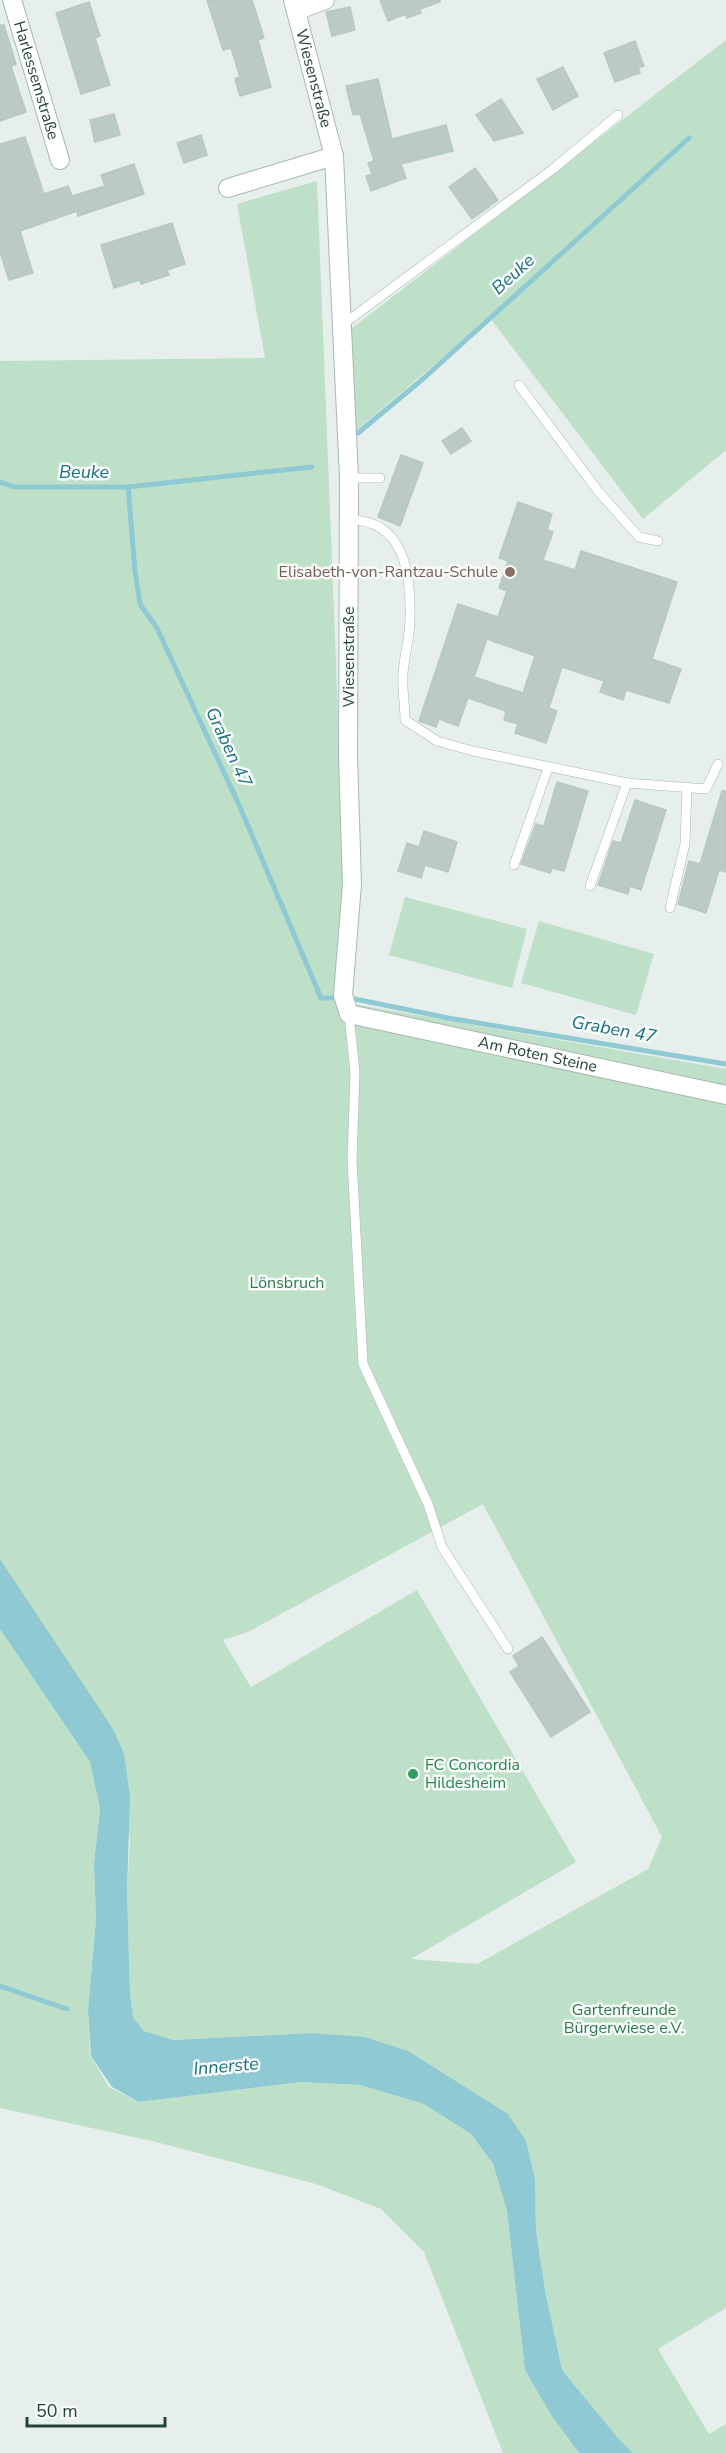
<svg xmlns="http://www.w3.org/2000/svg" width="726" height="2453" font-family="'Nunito Sans',sans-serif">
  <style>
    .green { fill: #bfe0c8; fill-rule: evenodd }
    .water { fill: #8ec9d4 }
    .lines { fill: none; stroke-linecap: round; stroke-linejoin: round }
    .stream { stroke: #8ec9d4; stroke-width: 5 }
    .building { fill: #bbcac4; stroke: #b8c9c2; stroke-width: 1.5; fill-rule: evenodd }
    .service-casing { stroke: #a8b8b2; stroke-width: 10 }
    .minor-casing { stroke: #a8b8b2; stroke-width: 20 }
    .service { stroke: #fff; stroke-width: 9 }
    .minor { stroke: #fff; stroke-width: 18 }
    .education-dot { fill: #8d6e63; stroke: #f7fbf9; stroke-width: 2 }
    .leisure-dot { fill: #2e9e5b; stroke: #f7fbf9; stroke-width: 2 }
    .labels { text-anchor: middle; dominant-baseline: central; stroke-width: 5; stroke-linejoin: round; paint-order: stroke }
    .street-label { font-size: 16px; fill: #24423a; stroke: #f7fbf9 }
    .education-label { font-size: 16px; fill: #785e54; stroke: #f7fbf9; text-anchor: end }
    .park-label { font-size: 16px; fill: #2d7a4b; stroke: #f7fbf9 }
    .leisure-label { font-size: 16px; fill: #27864d; stroke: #f7fbf9; text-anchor: start }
    .water-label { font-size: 18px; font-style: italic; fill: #1c6f80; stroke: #f7fbf9 }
  </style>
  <rect width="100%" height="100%" fill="#e6efeb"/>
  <g class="green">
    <polygon points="726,40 726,450 643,519 490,318 353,433 347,332"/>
    <path d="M317 181 344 866 336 1001 726 1069V2308L658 2349 709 2434 726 2424V2453H633L619 2439 562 2370 545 2290 536 2231 535 2179 526 2141 312 2033 173 2040 144 2031 133 2017 130 1993 127 1892 130 1844 124 1753 112 1729 0 1559V361L265 358 237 204ZM483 1504 662 1837 648 1869 477 1964 411 1959 576 1862 417 1590 251 1687 223 1640 248 1632Z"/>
    <polygon points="405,897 527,929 512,988 389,955"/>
    <polygon points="539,921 654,954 636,1015 521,983"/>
    <polygon points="0,1629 90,1762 100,1809 94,1864 96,1919 88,2010 90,2055 109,2087 139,2102 301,2082 360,2085 424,2104 471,2134 493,2164 507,2211 525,2370 551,2415 579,2453 503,2453 424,2252 381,2209 316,2184 156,2142 0,2108"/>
  </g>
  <polygon class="water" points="0,1559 113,1729 124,1753 130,1797 127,1892 130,1993 133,2017 144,2031 173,2040 312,2033 365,2037 408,2051 508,2114 526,2141 535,2179 536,2231 545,2290 562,2370 619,2439 633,2453 579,2453 551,2415 525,2370 507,2211 493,2164 471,2134 424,2104 360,2085 301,2082 139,2102 112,2087 91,2056 88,2010 96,1919 94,1864 100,1809 90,1762 0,1629"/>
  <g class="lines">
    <g class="stream">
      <polyline points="358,433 424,378 689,138"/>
      <polyline points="0,482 15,487 128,487 312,467"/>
      <polyline points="128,487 135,571 140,604 157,628 240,807 321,998 339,998"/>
      <polyline points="355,999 448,1018 726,1064"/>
      <polyline points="0,1986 67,2009"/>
    </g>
  </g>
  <g class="building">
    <polygon points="207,0 252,0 264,38 258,40 271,87 240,96 235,79 240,77 231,48 223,50"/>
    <polygon points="380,0 440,0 440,2 420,9 421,13 407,18 406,14 388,21"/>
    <polygon points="89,2 100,36 95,38 110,85 81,94 56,13"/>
    <polygon points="350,7 355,30 332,36 326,12"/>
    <polygon points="0,25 4,25 16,64 11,66 26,112 0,121"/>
    <polygon points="635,41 644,66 638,68 640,73 615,82 604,53"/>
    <polygon points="563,67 578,96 553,110 537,79"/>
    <polygon points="378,79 392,139 446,125 453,151 401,164 406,178 371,191 366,176 372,174 368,163 374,161 360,114 353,115 346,86"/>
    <polygon points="501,99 523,133 494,141 476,115"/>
    <polygon points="114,114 120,135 95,142 90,120"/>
    <polygon points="201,135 207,155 184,163 177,143"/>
    <polygon points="25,137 44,194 68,186 72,196 105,186 101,175 134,164 144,194 78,216 77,211 20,231 33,273 9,280 0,252 0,144"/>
    <polygon points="475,168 498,200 472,219 449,187"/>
    <polygon points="172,223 185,264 167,270 169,275 141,284 140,280 114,288 101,245"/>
    <polygon points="462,428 471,441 451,454 442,441"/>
    <polygon points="401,455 423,463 400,526 378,517"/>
    <path d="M518 502 552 514 547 530 553 532 543 560 575 570 581 551 677 582 652 659 681 669 669 703 626 690 623 700 600 692 604 681 562 667 549 708 557 711 546 743 515 733 518 724 504 720 506 711 468 698 458 726 439 719 436 727 419 721 458 604 498 617 507 591 499 588 508 561 499 558ZM487 639 535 656 523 693 474 677Z"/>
    <polygon points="557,782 588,791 564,871 552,868 550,873 521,864 536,824 544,826"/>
    <polygon points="722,791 726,791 726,872 719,870 706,913 678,904 689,861 700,864"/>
    <polygon points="635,800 666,810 641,890 630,886 628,894 598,885 613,841 621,843"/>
    <polygon points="424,831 457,842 448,872 425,865 421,878 398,871 407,843 419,847"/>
    <polygon points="542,1637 590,1712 551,1737 510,1672 519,1666 513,1656"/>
  </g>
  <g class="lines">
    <g class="service-casing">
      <g id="service">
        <polyline points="342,325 553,169 618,115"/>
        <polyline points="519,385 598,491 639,537 658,541"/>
        <polyline points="349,478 380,478"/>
        <path d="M350 520C405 520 411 575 410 619 410 637 404 656 403 674 402 689 405 705 405 720L437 741 473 751 627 783 706 789 718 764"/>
        <polyline points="514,865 548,768"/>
        <polyline points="590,886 627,783"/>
        <polyline points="670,908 685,844 687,787"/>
        <polyline points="349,1014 355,1073 352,1160 363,1364 428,1504 442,1547 508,1649"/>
      </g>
    </g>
    <g class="minor-casing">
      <g id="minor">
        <path id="s1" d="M12 0 60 160"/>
        <path id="s2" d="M293 0 334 156 349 478 348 756 352 884 343 995 349 1014 726 1095"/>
        <polyline points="296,11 325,0"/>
        <polyline points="228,188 334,156"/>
      </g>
    </g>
    <use href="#service" class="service"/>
    <use href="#minor" class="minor"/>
  </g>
  <circle class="education-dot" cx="510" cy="572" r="6"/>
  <circle class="leisure-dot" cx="413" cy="1774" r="6"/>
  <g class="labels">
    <g class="street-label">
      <text stroke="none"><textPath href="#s2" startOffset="81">Wiesenstraße</textPath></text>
      <text stroke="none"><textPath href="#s1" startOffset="84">Harlessemstraße</textPath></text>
      <text transform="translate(349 657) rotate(-90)">Wiesenstraße</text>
      <text stroke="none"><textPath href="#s2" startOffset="1214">Am Roten Steine</textPath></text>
    </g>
    <g class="education-label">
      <text x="498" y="572">Elisabeth-von-Rantzau-Schule</text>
    </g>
    <g class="park-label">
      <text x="287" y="1283">Lönsbruch</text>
      <text x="624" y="2010">Gartenfreunde<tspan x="624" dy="18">Bürgerwiese e.V.</tspan></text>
    </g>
    <g class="leisure-label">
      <text x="425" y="1765">FC Concordia<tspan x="425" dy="18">Hildesheim</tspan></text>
    </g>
    <g class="water-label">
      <text transform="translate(513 274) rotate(-42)">Beuke</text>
      <text x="84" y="472">Beuke</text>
      <text transform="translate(229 747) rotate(65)">Graben 47</text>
      <text transform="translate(614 1029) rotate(10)">Graben 47</text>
      <text transform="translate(226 2066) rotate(-5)">Innerste</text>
    </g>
  </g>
  <path d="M27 2417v9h138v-9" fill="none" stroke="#24423a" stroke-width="3"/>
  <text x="36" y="2417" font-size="18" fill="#24423a" stroke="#f7fbf9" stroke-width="4.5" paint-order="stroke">50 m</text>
</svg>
